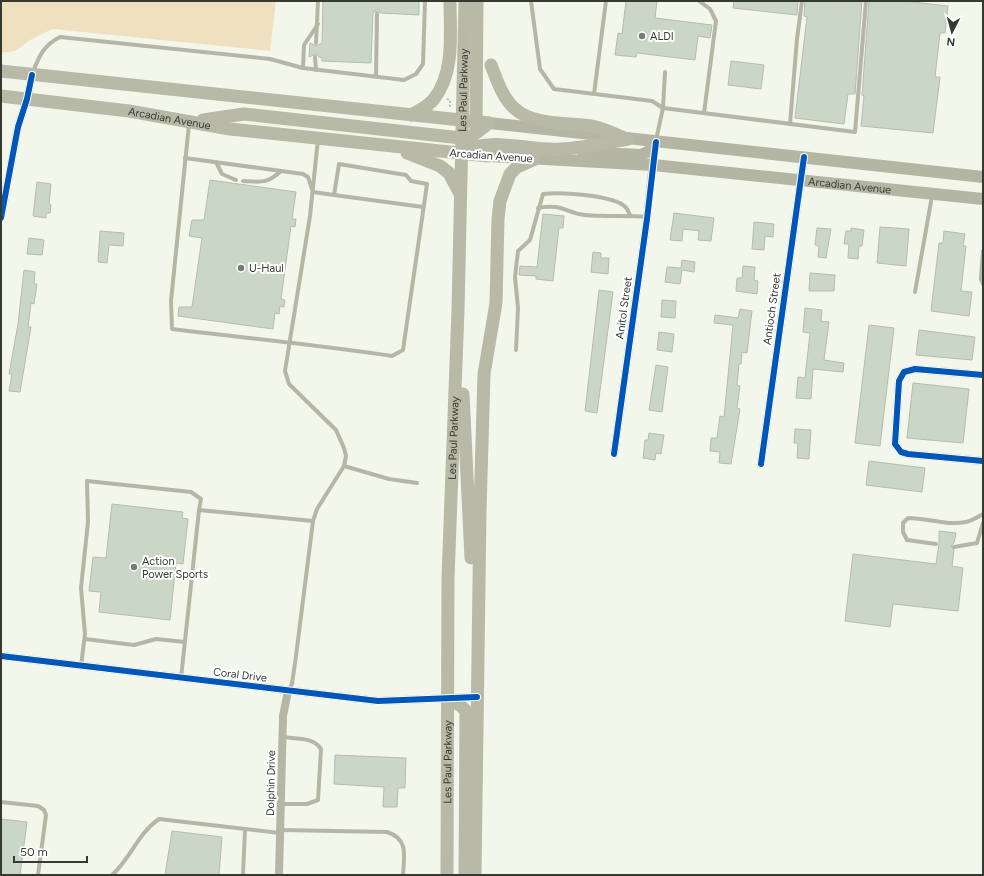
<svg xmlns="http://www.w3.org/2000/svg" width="984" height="876" font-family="Figtree,sans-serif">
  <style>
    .green { fill: #efe1c0 }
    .building { fill: #cad7c7; stroke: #b7bbb3 }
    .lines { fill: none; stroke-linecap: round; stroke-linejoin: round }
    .path { stroke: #b6b8ab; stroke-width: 2; stroke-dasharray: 2 2; stroke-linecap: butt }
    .service { stroke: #b6b6a6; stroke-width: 4 }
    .minor { stroke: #b6b6a6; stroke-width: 8 }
    .secondary { stroke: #b5b5a3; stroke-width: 12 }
    .primary { stroke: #b8b9a6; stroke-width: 13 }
    .cycleway-casing { stroke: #fff; stroke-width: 8 }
    .cycleway { stroke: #0057b8; stroke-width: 6 }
    .poi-dot { fill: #787b72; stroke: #fff; stroke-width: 1.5 }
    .labels { text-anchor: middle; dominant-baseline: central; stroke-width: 4; stroke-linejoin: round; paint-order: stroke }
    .poi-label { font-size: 11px; fill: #363931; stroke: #fff; text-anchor: start }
    .street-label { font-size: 11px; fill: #363931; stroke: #fff }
  </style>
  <rect width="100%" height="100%" fill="#f2f6eb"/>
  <path class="green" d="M1 1H276L270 51 53 29C46 32 39 35 32 39 19 46 20 54 1 52Z"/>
  <g class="building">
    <polygon points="323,1 419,1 419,15 380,13 379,10 376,10 373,13 371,63 322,61 322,58 319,57 316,54 309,57 310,43 316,46 322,43"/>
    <polygon points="626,1 657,1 655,18 712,25 710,38 698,36 695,60 637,53 636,57 615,55 618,33 622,34"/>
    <polygon points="734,1 798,1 797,15 733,8"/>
    <polygon points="805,1 862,1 855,94 848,94 844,124 795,118 807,17 804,16"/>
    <polygon points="869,1 904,1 948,6 945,33 940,33 935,77 940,77 933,133 861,126 864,96 862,95"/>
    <polygon points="731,61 764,65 761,89 728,85"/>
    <polygon points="210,180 296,192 292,219 296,219 295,227 291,226 281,299 285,300 284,307 280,306 279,314 275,313 273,329 178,316 179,307 192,307 202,238 189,236 192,220 204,220"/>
    <polygon points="37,182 51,184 49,204 51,205 50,213 46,213 46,218 33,216"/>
    <polygon points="674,213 714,218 711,241 698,240 699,231 683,229 682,241 670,240"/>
    <polygon points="543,214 564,216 563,228 559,228 553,281 536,279 536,276 519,275 520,266 537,267"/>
    <polygon points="754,222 774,224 773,237 765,236 764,250 752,249"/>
    <polygon points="880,227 909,229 906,266 877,263"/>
    <polygon points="817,228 831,229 826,258 818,257 819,246 815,245"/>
    <polygon points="851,228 864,230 862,246 859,246 858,259 848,258 849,244 844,244 846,231 851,231"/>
    <polygon points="100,231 124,233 123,246 109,245 107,263 98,262"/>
    <polygon points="944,231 965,234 963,246 966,246 961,291 972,292 969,316 931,311 939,243 943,243"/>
    <polygon points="29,238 44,240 42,255 27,254"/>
    <polygon points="593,252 601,253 601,258 609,258 608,274 591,272"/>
    <polygon points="682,260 695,262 694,272 682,270 680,284 665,282 667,267 681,268"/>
    <polygon points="743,266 755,267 754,280 758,281 757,294 736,291 737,278 742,278"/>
    <polygon points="24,270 35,272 34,284 37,284 34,304 31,303 28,327 31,327 20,392 9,391 12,374 9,374 18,324"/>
    <polygon points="810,273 835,275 834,291 809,291"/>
    <polygon points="599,290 613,292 597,413 585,411"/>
    <polygon points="662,300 676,301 675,318 661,317"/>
    <polygon points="805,308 822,310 821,321 829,322 824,360 844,363 843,372 813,369 811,399 796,398 798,377 805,378 810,333 803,332"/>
    <polygon points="740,309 752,311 747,353 742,352 741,364 739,364 737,385 740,386 737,408 740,409 731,464 719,463 720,452 710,451 711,438 717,438 720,416 724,417 733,325 714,323 715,315 738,318"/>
    <polygon points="869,325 894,328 880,446 855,443"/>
    <polygon points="919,330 975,337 972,360 916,355"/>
    <polygon points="659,332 674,334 672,352 657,350"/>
    <polygon points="656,365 668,367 662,412 649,410"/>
    <polygon points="913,383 969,389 963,443 907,438"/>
    <polygon points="795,429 811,430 809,459 797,458 798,443 794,443"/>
    <polygon points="649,433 664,435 661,454 656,453 655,460 643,458 645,440 648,440"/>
    <polygon points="869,461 925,468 922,492 866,485"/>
    <polygon points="112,504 183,512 182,518 188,519 183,564 176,563 170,620 99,612 101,592 89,591 93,557 106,558"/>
    <polygon points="939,531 956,533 954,543 951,546 954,550 952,566 963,568 958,611 893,604 890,627 845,621 853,554 936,564 939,544"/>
    <polygon points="335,755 406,758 405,788 398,788 397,807 383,807 384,787 334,784"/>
    <polygon points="1,819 27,822 20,875 1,875"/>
    <polygon points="172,831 222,837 219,875 165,875"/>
  </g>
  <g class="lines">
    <polyline class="path" points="447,99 450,100 450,108"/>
    <g class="service">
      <polyline points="531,1 540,69 554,89 652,101 663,108 855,132 866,1"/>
      <polyline points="699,1 710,9 716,21 704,113"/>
      <polyline points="316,43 318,1"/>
      <polyline points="315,57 316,70"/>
      <polyline points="303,68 304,45 318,24"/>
      <path d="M33 72C39 56 44 45 60 37L270 59 303 68 404 80 416 74 423 64 425 1"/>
      <polyline points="376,76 377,13"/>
      <polyline points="594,94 606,1"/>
      <path d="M189 124 171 301 172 329C245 338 318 345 392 356L403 350 427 184 411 181 406 175 339 164 334 195 313 192"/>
      <polyline points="790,124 797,39 802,1"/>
      <polyline points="656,140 663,108 665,72"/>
      <polyline points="185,158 303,174 308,177 312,189"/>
      <polyline points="216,162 222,174 236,180"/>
      <path d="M243 181C261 182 267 184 281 171"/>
      <polyline points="334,195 423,207"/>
      <path d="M538 208C562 203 566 213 585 215 606 217 626 215 647 217"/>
      <polyline points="983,251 981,279 983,284"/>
      <polyline points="915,292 932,196"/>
      <path d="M516 350 518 308 515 277 518 251 530 240 543 194C561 192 608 195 623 205 627 207 628 211 630 215"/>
      <polyline points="344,466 389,479 417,483"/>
      <path d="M936 544 907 540 903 532V523L908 518C928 518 946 526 966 522 971 521 978 517 983 514"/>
      <polyline points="954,547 977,543 983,523"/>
      <polyline points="85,639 134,645 156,639 185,642"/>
      <polyline points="81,666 85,634 81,588 88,522 87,481 191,492 201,499 199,510"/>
      <polyline points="181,678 199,510 313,521"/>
      <polyline points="288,691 292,684 296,656 313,521 317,509 344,466 346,456 344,448 336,430 289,384 285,371 310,216 318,139"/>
      <polyline points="1,802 38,806 44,810 46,815 38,875"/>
      <path d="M281 804H307L318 800 321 749C314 737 296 739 282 737"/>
      <path d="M281 830 387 832C409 839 404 856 403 875"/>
      <path d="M112 875C131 858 138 833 159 819L280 833"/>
      <polyline points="243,875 245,829"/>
    </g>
    <g class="minor">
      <polyline points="1,218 18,127 27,99 32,75"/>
      <polyline points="983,375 915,369 904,372 899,381 895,444 901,452 908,454 983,461"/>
      <polyline points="614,454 647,219 655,144"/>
      <polyline points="761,464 804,157"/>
      <polyline points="1,656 378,701 477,697"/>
      <polyline points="279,875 283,716 288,691"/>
    </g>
    <g class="secondary">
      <polyline points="489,123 983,177"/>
      <path id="s1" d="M488 156 653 165 983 199"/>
      <polyline points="583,157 602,153 641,155 649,151 656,142"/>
    </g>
    <g class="primary">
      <path d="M491 65C497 80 502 97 514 108 533 126 567 122 591 126 603 128 615 134 626 139"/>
      <polyline points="1,71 489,123"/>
      <path id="s2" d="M1 96 129 111 230 129 488 156"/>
      <path d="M411 115C419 110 428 107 434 99 455 73 450 32 450 1"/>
      <polyline points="203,120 244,114 461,138 472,136 489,123"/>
      <polyline points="476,129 477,1"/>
      <polyline points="407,153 440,166 449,173 459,192"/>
      <path d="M462 153C488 135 532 152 561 149 584 148 606 143 628 139"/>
      <polyline points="463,394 471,558"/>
      <polyline points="448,698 461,706 466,711 465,875"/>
      <path id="s3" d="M447 875 448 578 458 310 465 1"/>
      <polyline points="475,875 480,511 484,374 496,303 498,219 500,201 510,174 517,167 535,159"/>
    </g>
    <g class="cycleway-casing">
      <g id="cycleway">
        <polyline points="1,218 18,127 27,99 32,75"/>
        <polyline points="983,375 915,369 904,372 899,381 895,444 901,452 908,454 983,461"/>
        <polyline points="614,454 647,219 656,142"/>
        <polyline points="761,464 804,157"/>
        <polyline points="1,656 378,701 477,697"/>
      </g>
    </g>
    <use href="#cycleway" class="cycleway"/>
  </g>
  <g class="poi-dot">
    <circle cx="642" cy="36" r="4"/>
    <circle cx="241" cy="268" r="4"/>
    <circle cx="134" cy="567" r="4"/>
  </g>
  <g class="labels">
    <g class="poi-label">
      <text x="650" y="36">ALDI</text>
      <text x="249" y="268">U-Haul</text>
      <text x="142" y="561">Action<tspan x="142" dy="13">Power Sports</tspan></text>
    </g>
    <g class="street-label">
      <text stroke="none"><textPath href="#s3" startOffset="785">Les Paul Parkway</textPath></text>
      <text stroke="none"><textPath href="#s2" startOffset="170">Arcadian Avenue</textPath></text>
      <text transform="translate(491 156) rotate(4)">Arcadian Avenue</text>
      <text stroke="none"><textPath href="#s1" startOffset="363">Arcadian Avenue</textPath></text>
      <text transform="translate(624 308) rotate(-82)">Anitol Street</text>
      <text transform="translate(772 309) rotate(-82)">Antioch Street</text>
      <text stroke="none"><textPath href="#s3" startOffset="437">Les Paul Parkway</textPath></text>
      <text transform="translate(240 675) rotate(7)">Coral Drive</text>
      <text stroke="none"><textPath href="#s3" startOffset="113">Les Paul Parkway</textPath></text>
      <text transform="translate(271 783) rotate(-89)">Dolphin Drive</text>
    </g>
  </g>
  <rect width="984" height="876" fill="none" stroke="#363931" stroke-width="4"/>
  <g transform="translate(952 32) rotate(186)" stroke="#ffffff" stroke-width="3" paint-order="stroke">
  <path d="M0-3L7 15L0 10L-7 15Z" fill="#363931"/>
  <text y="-6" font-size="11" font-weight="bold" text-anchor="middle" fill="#363931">N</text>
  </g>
  <path d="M14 856v6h73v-6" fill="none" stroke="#363931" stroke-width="2"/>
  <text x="20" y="856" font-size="12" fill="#363931" stroke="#ffffff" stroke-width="3" paint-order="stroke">50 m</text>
</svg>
